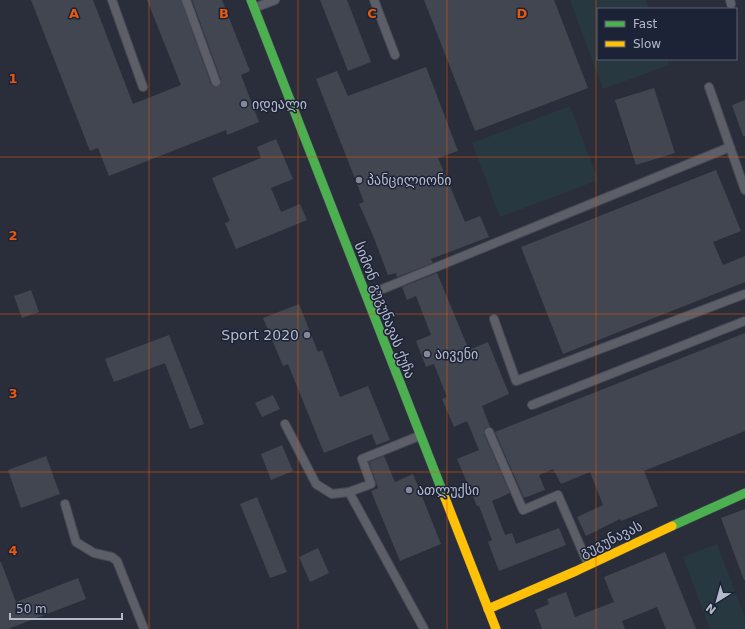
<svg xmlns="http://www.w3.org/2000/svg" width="745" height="629" font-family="'DejaVu Sans','Noto Sans Georgian',sans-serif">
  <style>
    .green { fill: #273841 }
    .building { fill: #424650 }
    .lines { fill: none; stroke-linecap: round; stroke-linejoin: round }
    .lane-casing { stroke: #474a53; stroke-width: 10 }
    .fast-casing { stroke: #474a53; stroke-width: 10 }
    .slow-casing { stroke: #474a53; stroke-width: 10 }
    .lane { stroke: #5c5e68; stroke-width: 8 }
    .fast { stroke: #4caf50; stroke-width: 9 }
    .slow { stroke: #ffc107; stroke-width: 9 }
    .grid { fill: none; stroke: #e8590c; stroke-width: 1; stroke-opacity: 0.55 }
    .poi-dot { fill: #848999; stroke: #1d2336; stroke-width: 1.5 }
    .labels { text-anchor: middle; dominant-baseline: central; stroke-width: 3; stroke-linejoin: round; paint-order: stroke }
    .poi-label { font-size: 14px; fill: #b5bacb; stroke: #1d2336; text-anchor: start }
    .street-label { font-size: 14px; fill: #b5bacb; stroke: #1d2336 }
    .grid-label { font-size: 13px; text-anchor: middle; font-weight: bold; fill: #e8590c; stroke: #1d2336; stroke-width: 3; stroke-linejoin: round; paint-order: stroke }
  </style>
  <rect width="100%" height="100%" fill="#2a2e3b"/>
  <g class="green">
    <polygon points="570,0 645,0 649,9 598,9 598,59 667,59 669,65 603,89"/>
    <polygon points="570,106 598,180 500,217 472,143"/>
    <polygon points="717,544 745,618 745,629 710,629 683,557"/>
  </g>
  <g class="building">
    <polygon points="31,0 93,0 133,104 181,85 147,0 181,0 211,84 215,87 220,85 221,80 192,0 222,0 250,71 241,75 259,122 227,135 226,130 109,176 98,148 90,151"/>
    <polygon points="320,0 347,0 371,62 348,71"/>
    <polygon points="424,0 554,0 588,88 475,131"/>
    <polygon points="426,67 458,151 438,158 465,222 480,216 489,237 431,259 433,263 397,277 396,273 388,275 374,238 359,204 364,202 316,79 337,71 348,96"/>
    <polygon points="654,88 675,153 636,165 615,100"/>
    <polygon points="745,100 745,136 743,136 732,105"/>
    <polygon points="276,139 293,179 271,188 281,212 300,204 307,220 236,249 225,223 230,221 212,178 261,158 257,147"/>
    <polygon points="716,170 741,231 713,242 723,265 745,256 745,282 563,354 521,247"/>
    <polygon points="437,273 469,350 488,342 509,394 482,406 490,427 485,428 484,434 510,493 492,501 505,535 512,533 516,544 559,528 566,545 499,571 488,542 492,540 479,506 477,506 457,459 479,450 467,421 454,427 442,399 447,397 434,364 426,367 416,341 431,335 416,296 407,300 402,287"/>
    <polygon points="31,290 39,312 22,318 14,296"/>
    <polygon points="299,304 318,352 322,350 340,397 368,386 390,440 376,445 372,434 324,453 288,364 283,366 263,318"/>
    <polygon points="745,333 745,431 644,471 658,506 621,521 620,519 586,536 577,517 603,505 590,472 561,484 553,469 539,475 545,490 524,498 495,432"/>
    <polygon points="169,335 204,424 190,429 165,363 114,382 105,359"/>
    <polygon points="273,395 280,409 262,417 255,403"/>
    <polygon points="282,445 293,471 271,480 261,454"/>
    <polygon points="46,456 60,494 21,508 8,470"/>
    <polygon points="384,456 395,482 413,474 441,544 400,561 371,491 378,488 369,462"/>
    <polygon points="257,497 287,572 270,578 240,504"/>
    <polygon points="745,509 745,580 744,580 721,518"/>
    <polygon points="318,548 329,573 310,582 299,557"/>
    <polygon points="665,552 696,629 666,629 657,607 622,621 625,629 542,629 535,610 549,604 547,599 566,592 575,617 614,602 604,577"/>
    <polygon points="0,562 1,562 16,602 78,578 86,599 8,629 0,629"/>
  </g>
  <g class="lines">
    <g class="lane-casing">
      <g id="lane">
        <polyline points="112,0 143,87"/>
        <polyline points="186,0 216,82"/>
        <polyline points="374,0 395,55"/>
        <polyline points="730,0 731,4"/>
        <polyline points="254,8 275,0"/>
        <polyline points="709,87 745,190"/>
        <polyline points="368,295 730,147"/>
        <polyline points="494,319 516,381 745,294"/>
        <polyline points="532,405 745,321"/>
        <polyline points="285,424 316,484 332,494 349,492 371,484 362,459 419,436"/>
        <polyline points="489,432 523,510 558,495 588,564"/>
        <polyline points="349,492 424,629"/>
        <polyline points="65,504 76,542 94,553 112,557 117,561 144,629"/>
      </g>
    </g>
    <g class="fast-casing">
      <g id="fast">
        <polyline points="251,0 445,498"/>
        <polyline points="672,526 745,493"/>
      </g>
    </g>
    <g class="slow-casing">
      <g id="slow">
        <polyline points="445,498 496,629"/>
        <polyline points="488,609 576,571 672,526"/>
      </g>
    </g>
    <use href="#lane" class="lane"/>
    <use href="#fast" class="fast"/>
    <use href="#slow" class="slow"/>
  </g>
  <path class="grid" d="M149 0V629M298 0V629M447 0V629M596 0V629M0 157H745M0 314H745M0 472H745"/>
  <g class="poi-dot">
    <circle cx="244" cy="104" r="4"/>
    <circle cx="359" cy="180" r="4"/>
    <circle cx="307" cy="335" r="4"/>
    <circle cx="427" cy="354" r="4"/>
    <circle cx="409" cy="490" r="4"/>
  </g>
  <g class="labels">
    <g class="poi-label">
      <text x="252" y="104">იდეალი</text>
      <text x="367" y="180">პანცილიონი</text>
      <text x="299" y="335" text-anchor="end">Sport 2020</text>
      <text x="435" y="354">აივენი</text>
      <text x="417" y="490">ათლუქსი</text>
    </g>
    <g class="street-label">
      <text transform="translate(385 310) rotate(69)">სიმონ გუგუნავას ქუჩა</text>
      <text transform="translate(611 539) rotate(-25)">გუგუნავას</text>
    </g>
  </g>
  <g class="grid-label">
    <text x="74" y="18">A</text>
    <text x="224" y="18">B</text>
    <text x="372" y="18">C</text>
    <text x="522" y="18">D</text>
    <text x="13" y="83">1</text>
    <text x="13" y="240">2</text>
    <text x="13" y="398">3</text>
    <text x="13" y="555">4</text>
  </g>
  <rect x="597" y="8" width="140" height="52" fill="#1d2336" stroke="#5a5f72"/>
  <rect x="605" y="21" width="20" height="6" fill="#4caf50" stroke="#5a5f72"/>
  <text x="633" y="28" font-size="12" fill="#b5bacb">Fast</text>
  <rect x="605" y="41" width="20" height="6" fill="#ffc107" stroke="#5a5f72"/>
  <text x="633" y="48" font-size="12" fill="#b5bacb">Slow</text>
  <g transform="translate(717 601) rotate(217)" stroke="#1d2336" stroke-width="3" paint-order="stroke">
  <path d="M0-3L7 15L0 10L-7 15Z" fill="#b5bacb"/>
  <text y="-6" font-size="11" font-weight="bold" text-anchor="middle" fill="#b5bacb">N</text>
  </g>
  <path d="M10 613v6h112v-6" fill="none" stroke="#b5bacb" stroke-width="2"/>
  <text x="16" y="613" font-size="12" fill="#b5bacb" stroke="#1d2336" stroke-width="3" paint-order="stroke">50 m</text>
</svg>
